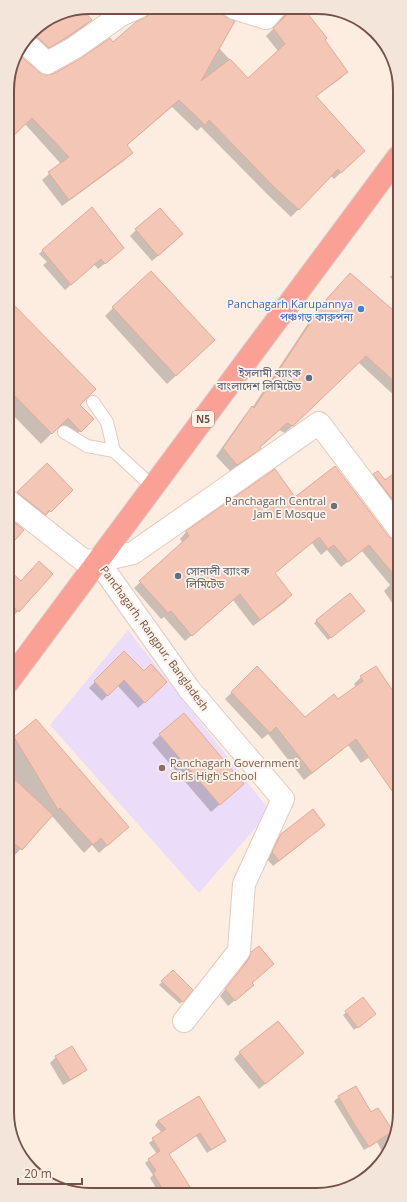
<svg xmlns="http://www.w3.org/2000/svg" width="407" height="1202" font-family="'Open Sans','Noto Sans Bengali',sans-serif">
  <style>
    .education { fill: #ebddf9 }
    .shadow { fill: #0003 }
    .building { fill: #f3c6b6; stroke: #e6a996 }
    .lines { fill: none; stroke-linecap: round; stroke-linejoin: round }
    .lane-casing { stroke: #e3cabf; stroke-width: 14 }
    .street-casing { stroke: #e3cabf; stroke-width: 24 }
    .highway-casing { stroke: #d8cecb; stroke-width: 24 }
    .lane { stroke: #fff; stroke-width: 12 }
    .street { stroke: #fff; stroke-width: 22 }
    .highway { stroke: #faa094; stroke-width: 22 }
    .shop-dot { fill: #3f7fe0; stroke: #fff2e7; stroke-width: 1.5 }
    .service-dot { fill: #5c6f8a; stroke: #fff2e7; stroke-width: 1.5 }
    .worship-dot { fill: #6b7280; stroke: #fff2e7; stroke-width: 1.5 }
    .education-dot { fill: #8d6e63; stroke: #fff2e7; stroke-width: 1.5 }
    .labels { text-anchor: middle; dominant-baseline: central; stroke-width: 3.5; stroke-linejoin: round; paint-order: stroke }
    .shield { fill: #fff2e7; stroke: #9e8176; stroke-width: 1 }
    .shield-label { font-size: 10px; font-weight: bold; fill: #745046 }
    .shop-label { font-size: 11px; fill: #366cbe; stroke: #fff2e7; text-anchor: end }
    .service-label { font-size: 11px; fill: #4e5e75; stroke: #fff2e7; text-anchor: end }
    .worship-label { font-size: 11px; fill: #5b616d; stroke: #fff2e7; text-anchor: end }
    .street-label { font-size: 11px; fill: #745046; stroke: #fff2e7 }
    .education-label { font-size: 11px; fill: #785e54; stroke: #fff2e7; text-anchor: start }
    .rim { fill: none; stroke: #745046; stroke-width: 2 }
  </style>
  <rect width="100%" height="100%" fill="#fdede0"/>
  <polygon class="education" points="128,630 270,811 199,893 50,725"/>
  <g class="shadow">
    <polygon points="91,7 84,12 91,20 84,27 59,44 41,54 26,40 35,28 58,13"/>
    <polygon points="142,7 221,8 221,11 224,17 219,48 248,79 278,51 266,36 277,25 280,19 280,12 278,8 302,8 347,72 340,79 315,97 357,158 334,179 331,176 291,217 267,194 201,127 197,131 172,107 126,146 132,153 125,160 62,206 42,180 61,164 25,124 7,84 16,53 38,73 46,76 53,75 113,44 144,19 145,16"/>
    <polygon points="136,230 176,240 152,261 130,236"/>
    <polygon points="45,248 117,254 98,269 94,264 65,290 43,265 47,262 39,254"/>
    <polygon points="399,269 399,286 390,277"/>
    <polygon points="343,281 399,317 399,400 358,362 285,433 279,430 259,448 252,456 230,471 216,456 245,415 252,408 317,310"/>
    <polygon points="7,299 79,405 93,419 70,441 57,428 41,444 8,410"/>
    <polygon points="113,308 206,348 167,384 105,316"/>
    <polygon points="399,446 399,457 394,451"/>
    <polygon points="47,464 72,490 44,517 12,499"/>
    <polygon points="275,470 295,498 388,537 393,541 399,542 399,613 384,591 390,585 362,551 341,567 327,550 321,555 312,543 274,573 291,595 285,602 253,626 233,600 185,641 164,617 161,619 134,588 183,543 180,539 186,532"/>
    <polygon points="399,471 399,523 368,482 374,475 385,481"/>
    <polygon points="8,570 21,582 52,574 8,622"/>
    <polygon points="350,594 361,613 328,640 314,623"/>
    <polygon points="124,653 160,688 138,708 117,685 102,701 89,688"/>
    <polygon points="376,667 399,702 399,737 361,763 348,745 304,780 268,734 262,739 225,699 257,668 305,718 338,700 356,687 354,684 361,677"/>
    <polygon points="160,735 234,792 211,812 152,743"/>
    <polygon points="15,738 128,827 99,853 92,845 84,853 52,816 13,857 8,853 8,766 15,759 8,748 8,744"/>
    <polygon points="324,825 273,866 267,859 275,842 281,835"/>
    <polygon points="8,951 13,957 8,962"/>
    <polygon points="252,953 251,984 246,991 228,1006 220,996 243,966 246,960"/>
    <polygon points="173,971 183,1001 180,1004 159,985"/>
    <polygon points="362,999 371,1017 354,1030 343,1015"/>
    <polygon points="240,1053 303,1053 259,1089 234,1059"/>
    <polygon points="56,1057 86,1069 80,1075 63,1085 50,1063"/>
    <polygon points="199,1097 225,1141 207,1153 196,1136 169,1154 180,1182 162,1193 159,1193 150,1178 153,1175 145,1163 157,1154 149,1143 162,1133 155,1125 158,1121"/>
    <polygon points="339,1097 370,1114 377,1109 393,1134 384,1155 377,1142 364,1150 334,1101"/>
  </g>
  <g class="building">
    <polygon points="157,7 193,8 209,10 223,14 225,17 235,21 201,81 230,59 248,78 285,44 273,28 294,8 303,8 327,38 325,40 348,72 316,96 365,151 341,173 338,169 299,210 274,187 209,120 205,125 179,100 127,145 133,153 69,200 48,172 69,157 32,118 7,142 7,84 16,53 16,52 39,72 46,75 53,74 80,59 110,38 113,42 136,22 149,15 151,10"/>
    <polygon points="82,9 92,20 67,37 49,48 32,32 35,28 58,13"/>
    <polygon points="92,207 124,248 105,264 101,259 71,285 42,250"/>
    <polygon points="160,208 183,234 158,256 135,229"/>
    <polygon points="151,271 215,340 176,376 112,307"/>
    <polygon points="350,273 399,315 399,386 366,356 293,426 287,423 260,447 261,449 237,465 223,448 252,406 254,408 324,302"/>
    <polygon points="7,298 96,389 80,405 94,419 81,432 68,418 52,434 8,389"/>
    <polygon points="47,463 73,490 51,512 49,510 46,515 17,492"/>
    <polygon points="335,466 389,537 394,540 399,541 399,581 369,545 348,562 334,545 328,549 319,537 275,573 292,595 260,620 240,594 192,636 171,611 168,613 139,581 189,536 186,531 275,469 295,497"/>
    <polygon points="399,470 399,508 373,474 378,471 385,480"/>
    <polygon points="8,517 24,530 8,548"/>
    <polygon points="39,561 53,574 19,612 8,602 8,569 21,581"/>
    <polygon points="350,593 365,611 331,638 316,620"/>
    <polygon points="124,651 144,671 151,664 167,682 145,703 124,680 108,696 94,681"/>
    <polygon points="257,666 305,717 334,694 338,699 363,681 360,676 376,666 399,700 399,801 356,739 312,773 276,727 270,733 231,692"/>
    <polygon points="184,713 244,784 220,805 159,734"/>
    <polygon points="36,719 129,827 107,846 101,838 93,845 60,808 58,810 14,737"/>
    <polygon points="8,773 53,815 22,850 8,838"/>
    <polygon points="313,809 325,825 279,861 272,852 281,834"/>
    <polygon points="259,946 274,964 252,983 254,985 235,1001 225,989 249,959 251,952"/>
    <polygon points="173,970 193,990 183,1002 161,981"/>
    <polygon points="363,997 376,1014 358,1028 345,1011"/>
    <polygon points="278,1021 304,1053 265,1084 239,1052"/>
    <polygon points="72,1046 87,1070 70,1080 55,1056"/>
    <polygon points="356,1086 371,1112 378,1108 393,1131 369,1147 354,1124 338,1096"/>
    <polygon points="199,1096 226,1141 211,1150 200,1133 169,1154 194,1193 165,1193 153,1173 156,1171 148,1159 160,1151 152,1138 166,1129 158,1121"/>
  </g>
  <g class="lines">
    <g class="lane-casing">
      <g id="lane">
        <polyline points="93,402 107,422 114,451"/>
        <polyline points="64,432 87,446 114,451 153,487"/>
      </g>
    </g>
    <g class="street-casing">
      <g id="street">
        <polyline points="234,8 266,18 275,8"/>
        <polyline points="24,42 47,63 74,48 121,15 139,7"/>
        <polyline points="8,501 83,560 98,561 133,553 319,423 399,529"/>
        <polyline points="98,561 189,689 283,799 244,884 239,951 184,1021"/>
      </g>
    </g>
    <g class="highway-casing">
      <polyline id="highway" points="8,682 398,157"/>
    </g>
    <use href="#lane" class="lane"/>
    <use href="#street" class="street"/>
    <use href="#highway" class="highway"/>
  </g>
  <circle class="shop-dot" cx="361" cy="309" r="4"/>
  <g class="service-dot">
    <circle cx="309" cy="378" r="4"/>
    <circle cx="178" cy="576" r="4"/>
  </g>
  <circle class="worship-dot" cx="334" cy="506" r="4"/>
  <circle class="education-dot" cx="162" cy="768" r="4"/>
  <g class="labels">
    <rect class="shield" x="192" y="411" width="22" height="16" rx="3"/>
    <g class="shield-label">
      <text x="203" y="419">N5</text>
    </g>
    <g class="shop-label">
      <text x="353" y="303">Panchagarh Karupannya<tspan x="353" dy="13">পঞ্চগড় কারুপন্য</tspan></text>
    </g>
    <g class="service-label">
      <text x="301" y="372">ইসলামী ব্যাংক<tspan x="301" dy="13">বাংলাদেশ লিমিটেড</tspan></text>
      <text x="186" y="570" text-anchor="start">সোনালী ব্যাংক<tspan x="186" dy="13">লিমিটেড</tspan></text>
    </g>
    <g class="worship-label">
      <text x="326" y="500">Panchagarh Central<tspan x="326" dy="13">Jam E Mosque</tspan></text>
    </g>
    <g class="street-label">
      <text transform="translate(155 638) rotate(54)">Panchagarh, Rangpur, Bangladesh</text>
    </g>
    <g class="education-label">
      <text x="170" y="762">Panchagarh Government<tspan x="170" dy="13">Girls High School</tspan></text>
    </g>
  </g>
  <path d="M0 0H407V1202H0ZM90 14H317A76 76 0 0 1 393 90V1112A76 76 0 0 1 317 1188H90A76 76 0 0 1 14 1112V90A76 76 0 0 1 90 14Z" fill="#f4e5da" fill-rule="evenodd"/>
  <path class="rim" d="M90 14H317A76 76 0 0 1 393 90V1112A76 76 0 0 1 317 1188H90A76 76 0 0 1 14 1112V90A76 76 0 0 1 90 14Z"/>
  <path d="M18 1178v6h64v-6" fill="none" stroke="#745046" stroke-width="2"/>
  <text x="24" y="1178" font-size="12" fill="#745046" stroke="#fff2e7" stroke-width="3" paint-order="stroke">20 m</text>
</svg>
